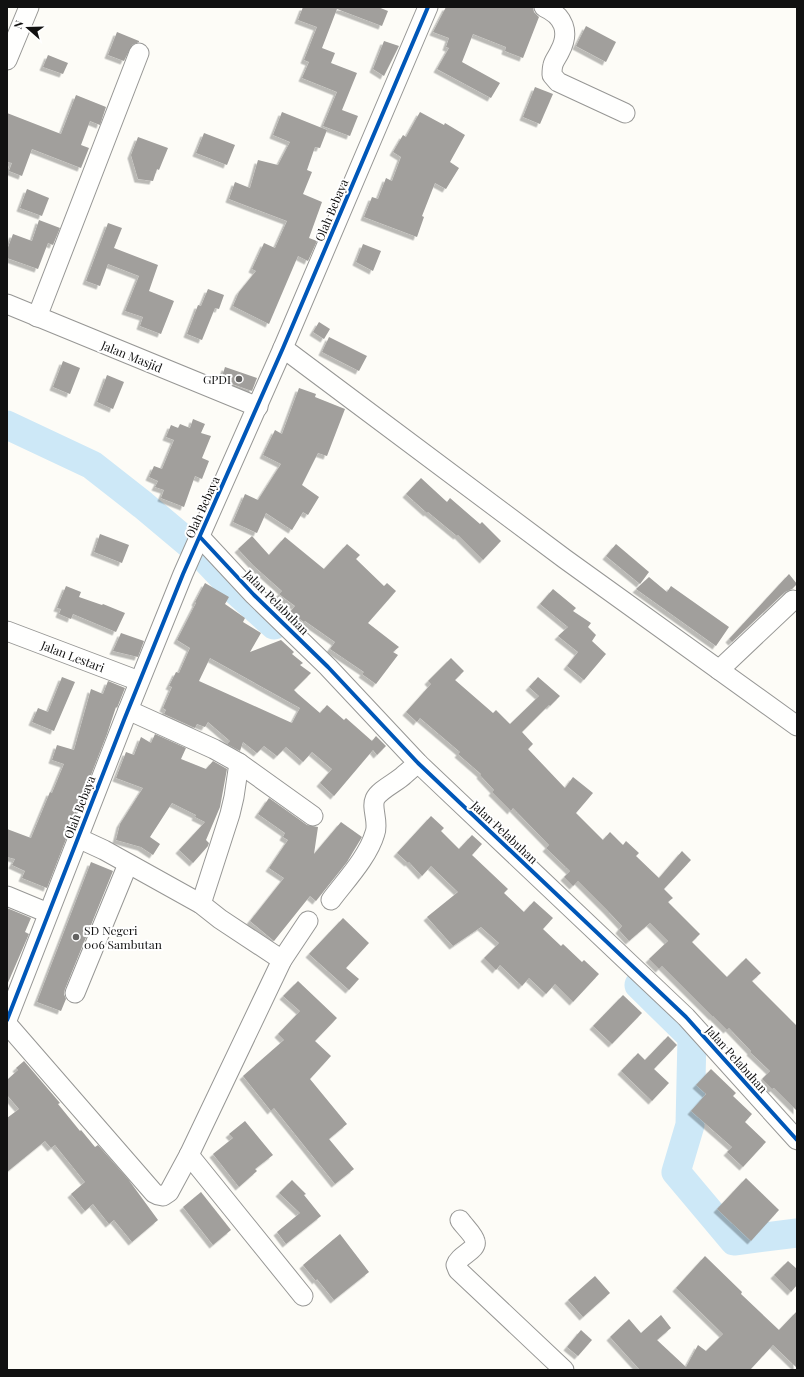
<svg xmlns="http://www.w3.org/2000/svg" width="804" height="1377" font-family="'Playfair Display',serif">
  <style>
    .lines { fill: none; stroke-linecap: round; stroke-linejoin: round }
    .river { stroke: #cde8f7; stroke-width: 29 }
    .building { fill: #a19f9c; fill-rule: evenodd; filter: url(#shadow) }
    .minor-casing { stroke: #979795; stroke-width: 21 }
    .minor { stroke: #fffffe; stroke-width: 19 }
    .cycleway-casing { stroke: #fff; stroke-width: 6 }
    .cycleway { stroke: #0057b8; stroke-width: 4 }
    .poi-dot { fill: #646362; stroke: #fff; stroke-width: 1.5 }
    .labels { text-anchor: middle; dominant-baseline: central; stroke-width: 4; stroke-linejoin: round; paint-order: stroke }
    .street-label { font-size: 12px; fill: #111; stroke: #fff }
    .poi-label { font-size: 12px; fill: #111; stroke: #fff; text-anchor: end }
  </style>
  <defs>
    <filter id="shadow"><feDropShadow dx="-3.5" dy="3.5" stdDeviation="0" flood-color="#0004"/></filter>
  </defs>
  <rect width="100%" height="100%" fill="#fdfcf7"/>
  <g class="lines">
    <g class="river">
      <polyline points="7,425 92,465 143,505 199,552 234,589 274,625"/>
      <polyline points="639,985 692,1037 690,1125 676,1172 734,1241 797,1233"/>
    </g>
  </g>
  <g class="building">
    <polygon points="303,7 378,7 388,11 382,26 337,9 322,48 335,53 331,63 357,73 342,110 358,116 350,136 323,126 337,92 302,78 309,62 304,60 317,27 298,20"/>
    <polygon points="446,7 533,7 534,12 539,17 523,58 505,51 506,47 473,34 462,62 500,83 491,98 437,69 449,48 446,47 449,38 433,32"/>
    <polygon points="586,26 616,42 606,62 576,46"/>
    <polygon points="117,32 139,41 139,42 132,45 124,61 108,55"/>
    <polygon points="384,41 399,46 384,76 373,69"/>
    <polygon points="48,55 68,63 63,74 43,67"/>
    <polygon points="535,87 553,94 540,124 523,117"/>
    <polygon points="76,95 106,107 100,125 90,121 81,145 89,148 81,168 32,149 22,176 9,171 12,163 7,162 7,113 61,134"/>
    <polygon points="282,112 327,130 320,148 315,147 307,170 312,172 303,194 322,202 309,238 317,241 308,261 298,256 269,324 233,306 239,292 256,271 252,269 264,243 275,248 287,221 229,199 235,182 250,188 258,160 278,165 290,142 273,135"/>
    <polygon points="420,112 444,125 445,123 465,135 450,162 459,168 446,189 435,183 422,216 424,217 417,237 364,217 372,197 378,199 386,178 392,181 401,157 393,152 403,135 406,137"/>
    <polygon points="204,133 235,145 227,165 196,153"/>
    <polygon points="138,137 168,148 159,170 157,169 153,181 138,179 131,155"/>
    <polygon points="27,189 49,198 42,216 20,208"/>
    <polygon points="39,220 60,228 53,245 48,243 38,269 7,258 7,250 13,234 32,241"/>
    <polygon points="108,223 122,228 114,248 158,265 149,291 174,301 161,334 140,326 143,317 125,311 139,276 108,264 100,286 86,281"/>
    <polygon points="363,244 381,251 373,271 356,262"/>
    <polygon points="208,289 224,295 219,309 215,308 202,340 187,334 198,305 201,306"/>
    <polygon points="319,322 330,329 324,339 313,332"/>
    <polygon points="329,337 367,356 359,371 322,352"/>
    <polygon points="63,361 80,368 70,394 53,387"/>
    <polygon points="225,367 257,378 252,391 221,380"/>
    <polygon points="107,375 124,382 113,409 97,402"/>
    <polygon points="299,388 316,394 315,397 345,409 327,456 318,453 302,485 319,497 308,515 303,512 292,530 266,513 257,533 233,522 245,494 258,500 281,464 263,455 275,430 282,434"/>
    <polygon points="193,419 205,424 201,433 211,436 202,458 209,461 202,479 195,476 184,507 161,498 164,490 155,487 158,481 149,477 154,466 162,469 174,440 166,437 171,425 178,428 180,424 190,428"/>
    <polygon points="421,478 447,502 450,498 480,524 482,522 501,541 483,560 458,535 457,536 428,512 427,513 406,494"/>
    <polygon points="100,534 129,545 122,563 94,552"/>
    <polygon points="252,536 269,555 285,537 324,569 347,544 360,555 356,559 384,586 387,583 396,591 368,623 399,647 393,652 398,655 376,684 362,674 364,672 330,649 335,642 305,621 304,622 290,612 295,606 279,594 282,591 253,565 238,549"/>
    <polygon points="616,544 649,572 640,584 606,556"/>
    <polygon points="789,574 797,584 792,589 785,592 732,642 729,639"/>
    <polygon points="649,577 667,592 671,586 729,627 716,646 636,589"/>
    <path d="M205 583 229 597 225 604 245 618 243 622 261 633 250 652 281 640 294 652 292 654 303 663 300 665 311 673 294 690 298 694 320 713 327 705 344 720 346 718 372 741 376 736 386 746 377 755 373 750 334 796 320 783 332 769 312 752 303 762 286 747 277 756 264 746 257 753 243 742 240 751 227 744 230 741 208 722 205 727 197 724 195 728 164 714 166 710 163 708 172 687 169 686 176 672 179 673 190 648 177 640 196 603 195 602ZM210 658 300 708 292 723 199 681Z"/>
    <polygon points="66,586 81,592 79,597 102,605 103,604 125,613 116,632 73,614 71,619 59,614 61,609 57,608"/>
    <polygon points="553,589 576,608 573,611 591,623 588,627 596,635 592,641 606,654 584,680 567,666 578,652 558,636 568,627 540,604"/>
    <polygon points="121,633 144,641 138,657 113,651"/>
    <polygon points="451,658 464,671 455,680 493,713 496,710 510,724 539,696 529,687 538,677 560,696 550,706 549,705 522,732 533,744 528,749 565,788 573,777 593,793 576,813 603,840 610,832 623,845 626,841 639,853 636,856 659,878 682,851 691,860 664,889 673,898 668,902 700,934 692,942 727,977 746,958 761,973 752,981 797,1026 797,1111 774,1088 772,1089 762,1079 770,1071 750,1052 751,1051 729,1028 727,1030 713,1016 713,1017 662,966 659,969 649,959 668,941 650,923 629,941 619,930 622,926 607,910 578,881 573,886 564,877 570,871 546,848 549,845 513,808 511,811 492,792 494,790 480,775 481,774 458,754 460,752 420,718 417,722 406,712 431,684 428,681"/>
    <polygon points="62,677 75,682 54,731 32,722 38,708 48,712"/>
    <polygon points="108,681 125,688 117,708 116,707 107,734 47,888 22,878 25,871 12,865 15,859 7,857 7,829 31,838 50,792 52,793 64,764 52,760 57,745 74,750 91,689 103,694"/>
    <polygon points="155,734 186,748 181,759 206,769 213,761 227,769 220,807 206,840 209,843 208,846 193,863 179,850 205,822 195,817 196,815 172,803 150,837 160,844 153,855 141,847 116,840 120,824 143,788 116,778 126,752 134,755 141,737 151,743"/>
    <polygon points="269,798 307,825 318,827 314,854 341,822 362,837 347,862 316,901 310,896 274,941 250,921 284,878 269,868 288,840 283,837 285,833 258,814"/>
    <polygon points="431,816 444,828 441,831 459,849 472,835 482,844 472,855 508,889 504,893 524,912 534,901 553,918 543,929 561,946 563,944 582,962 584,960 599,974 573,1002 555,984 546,994 529,978 522,986 500,965 496,970 484,958 499,943 481,927 453,946 427,917 458,892 431,866 422,876 409,862 408,863 397,853"/>
    <polygon points="91,862 113,871 65,989 64,994 66,999 61,1011 37,1002"/>
    <polygon points="7,908 31,918 25,932 29,934 7,985"/>
    <polygon points="343,918 369,943 346,968 359,979 349,990 309,954"/>
    <polygon points="298,981 337,1018 315,1041 331,1056 310,1079 347,1124 329,1139 354,1169 335,1184 274,1108 271,1111 243,1076 284,1040 278,1034 300,1011 283,996"/>
    <polygon points="623,995 642,1013 612,1044 593,1026"/>
    <polygon points="668,1036 677,1045 654,1069 669,1083 652,1101 621,1071 638,1053 645,1060"/>
    <polygon points="24,1061 60,1103 58,1104 80,1131 81,1130 95,1147 98,1145 128,1179 158,1220 132,1242 114,1220 109,1224 93,1204 85,1211 71,1194 85,1182 55,1145 51,1148 45,1141 7,1172 7,1118 19,1109 7,1095 7,1080 18,1070 16,1068"/>
    <polygon points="711,1069 736,1093 733,1096 752,1114 745,1122 766,1142 743,1167 727,1152 732,1147 691,1111 706,1094 696,1085"/>
    <polygon points="245,1121 273,1155 255,1169 257,1171 239,1187 213,1154 233,1138 229,1134"/>
    <polygon points="746,1178 779,1210 751,1241 717,1209"/>
    <polygon points="292,1180 306,1194 304,1195 321,1216 286,1244 277,1232 300,1213 279,1193"/>
    <polygon points="201,1192 231,1230 213,1245 183,1207"/>
    <polygon points="340,1234 369,1272 334,1300 317,1279 316,1281 303,1265"/>
    <polygon points="705,1256 742,1292 741,1294 779,1330 797,1311 797,1368 773,1345 750,1370 640,1370 610,1337 629,1319 641,1333 661,1315 671,1328 657,1340 686,1367 698,1345 706,1351 723,1334 676,1288"/>
    <polygon points="788,1261 797,1269 797,1285 791,1292 774,1275"/>
    <polygon points="595,1276 610,1293 583,1317 568,1300"/>
    <polygon points="581,1330 592,1340 578,1356 567,1347"/>
  </g>
  <g class="lines">
    <g class="minor-casing">
      <g id="minor">
        <path d="M544 7C564 16 570 32 560 51 558 56 554 60 553 65 552 68 552 72 552 75L558 82 625 113"/>
        <polyline points="7,60 29,7"/>
        <polyline points="7,304 258,407"/>
        <polyline points="37,317 139,53"/>
        <polyline points="283,348 565,559 797,726"/>
        <polyline points="200,537 254,595 328,667 418,763 686,1017 797,1140"/>
        <polyline points="7,631 139,681"/>
        <polyline points="719,670 793,600"/>
        <polyline points="128,710 214,749 239,763 234,797 230,814 201,904"/>
        <polyline points="239,763 313,816"/>
        <polyline points="78,838 104,850 201,904 220,919 282,960"/>
        <polyline points="7,896 48,913"/>
        <path d="M331 900C346 880 368 857 375 833 379 822 371 808 375 799 379 790 397 782 404 775 409 771 413 767 418 763"/>
        <polyline points="75,993 128,864"/>
        <polyline points="7,1020 124,720 183,574 283,348 428,7"/>
        <polyline points="7,1024 154,1193 158,1195 163,1196 169,1192 189,1155 282,960 308,921"/>
        <polyline points="189,1155 303,1296"/>
        <path d="M460 1220C463 1225 474 1235 475 1241 478 1250 459 1255 456 1265L458 1270 564 1370"/>
      </g>
    </g>
    <use href="#minor" class="minor"/>
    <g class="cycleway-casing">
      <g id="cycleway">
        <polyline points="200,537 254,595 328,667 418,763 686,1017 797,1140"/>
        <polyline points="7,1020 124,720 183,574 283,348 428,7"/>
      </g>
    </g>
    <use href="#cycleway" class="cycleway"/>
  </g>
  <g class="poi-dot">
    <circle cx="239" cy="379" r="4"/>
    <circle cx="76" cy="937" r="4"/>
  </g>
  <g class="labels">
    <g class="street-label">
      <text transform="translate(331 210) rotate(-67)">Olah Bebaya</text>
      <text transform="translate(132 356) rotate(22)">Jalan Masjid</text>
      <text transform="translate(202 507) rotate(-66)">Olah Bebaya</text>
      <text transform="translate(277 602) rotate(45)">Jalan Pelabuhan</text>
      <text transform="translate(73 656) rotate(21)">Jalan Lestari</text>
      <text transform="translate(79 807) rotate(-69)">Olah Bebaya</text>
      <text transform="translate(505 832) rotate(43)">Jalan Pelabuhan</text>
      <text transform="translate(737 1059) rotate(48)">Jalan Pelabuhan</text>
    </g>
    <g class="poi-label">
      <text x="231" y="379">GPDI</text>
      <text x="84" y="930" text-anchor="start">SD Negeri<tspan x="84" dy="14">006 Sambutan</tspan></text>
    </g>
  </g>
  <rect width="804" height="1377" fill="none" stroke="#111111" stroke-width="16"/>
  <g transform="translate(28 28) rotate(290)" stroke="#ffffff" stroke-width="3" paint-order="stroke">
  <path d="M0-3L7 15L0 10L-7 15Z" fill="#111111"/>
  <text y="-6" font-size="11" font-weight="bold" text-anchor="middle" fill="#111111">N</text>
  </g>
</svg>
